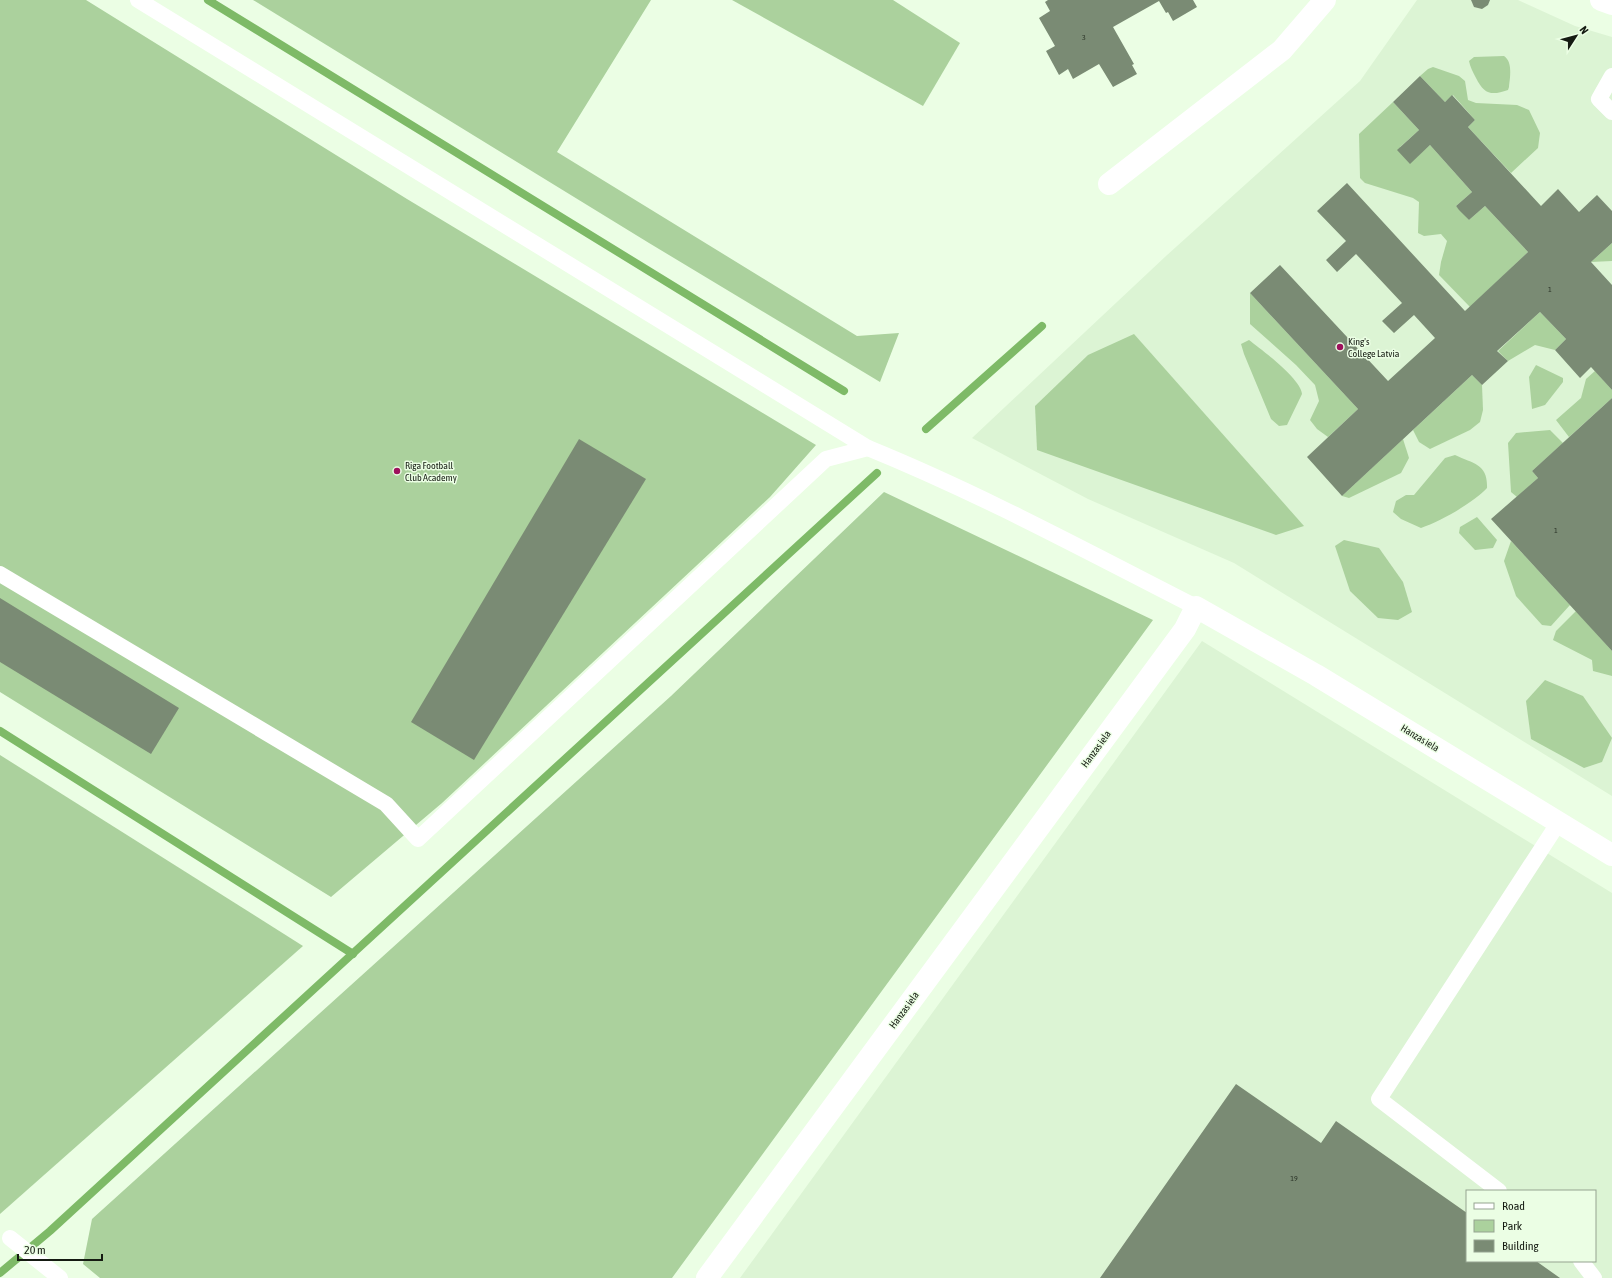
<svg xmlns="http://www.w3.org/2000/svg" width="1612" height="1278" font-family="'Asap Condensed',sans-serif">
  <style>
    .built { fill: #dcf4d4; fill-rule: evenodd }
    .green { fill: #abd19d }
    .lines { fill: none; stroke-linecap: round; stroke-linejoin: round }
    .stream { stroke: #7eba67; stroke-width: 8 }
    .building { fill: #7a8b74 }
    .service { stroke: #fff; stroke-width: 16 }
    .minor { stroke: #fff; stroke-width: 22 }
    .tertiary { stroke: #fff; stroke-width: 22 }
    .poi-dot { fill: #9e115d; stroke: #ebfee4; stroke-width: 1.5 }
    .labels { text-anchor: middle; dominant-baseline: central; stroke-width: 3; stroke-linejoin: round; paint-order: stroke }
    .number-label { font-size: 8px; fill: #2e372a }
    .poi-label { font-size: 10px; fill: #151b12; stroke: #ebfee4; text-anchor: start }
    .street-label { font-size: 10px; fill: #151b12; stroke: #ebfee4 }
  </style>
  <rect width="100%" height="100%" fill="#ebfee4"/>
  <g class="built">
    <polygon points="1417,0 1518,0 1575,26 1612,37 1612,796 1234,563 1088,499 972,438 1166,256 1360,81"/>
    <path d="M1202 641 1612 893V1278H740ZM1467 1191H1595V1261H1467Z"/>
  </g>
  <g class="green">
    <polygon points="0,0 86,0 407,199 816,445 770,497 442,803 331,897 0,692"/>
    <polygon points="253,0 651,0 557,152 857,336 899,333 880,382 649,243"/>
    <polygon points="732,0 893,0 960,43 923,106"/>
    <path d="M1504 56C1513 62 1510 78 1509 87L1508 90C1491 96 1484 94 1476 78 1473 72 1470 67 1469 61L1474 57Z"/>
    <polygon points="1433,67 1459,76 1465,81 1468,100 1476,103 1517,105 1529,110 1540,133 1538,148 1511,173 1468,127 1475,120 1453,95 1445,102 1420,76 1428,69"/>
    <polygon points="1393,102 1419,130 1400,147 1410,163 1430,145 1472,192 1456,206 1469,220 1485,206 1528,252 1470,307 1439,275 1441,262 1447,241 1441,234 1424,236 1418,233 1419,202 1413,198 1365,183 1360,178 1359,134"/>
    <polygon points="1612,243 1612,261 1591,262"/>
    <polygon points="1250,293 1358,409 1328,437 1317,429 1310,420 1319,401 1315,385 1296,365 1250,324"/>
    <polygon points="1540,312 1566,339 1555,350 1535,345 1508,361 1498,351"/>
    <polygon points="1134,334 1304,526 1276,535 1037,450 1035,406 1088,355"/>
    <path d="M1249 340C1262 350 1301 379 1302 394L1287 425 1279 426 1271 419 1244 354 1241 344Z"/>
    <polygon points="1536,365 1563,378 1563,382 1545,405 1532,409 1529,377"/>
    <polygon points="1595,371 1612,390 1612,398 1569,437 1556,420 1581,398 1586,379"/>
    <polygon points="1472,375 1482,385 1483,410 1480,422 1470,430 1430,449 1419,442 1413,430"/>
    <polygon points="1550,430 1563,443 1532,471 1538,478 1517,497 1511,492 1508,443 1516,433"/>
    <polygon points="1403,439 1409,458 1401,473 1349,498 1342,496"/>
    <path d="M1455 455C1474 464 1488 464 1487 488 1473 503 1441 521 1421 528L1401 519 1393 512 1396 501 1406 495H1414L1445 458Z"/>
    <polygon points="884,492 1153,620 672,1278 100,1278 83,1264 92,1219 671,696"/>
    <polygon points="1477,517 1497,540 1493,548 1475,550 1459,533 1460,527"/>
    <polygon points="1344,540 1379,548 1403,582 1412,612 1398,620 1378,618 1350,591 1335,546"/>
    <polygon points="1511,541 1570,605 1551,626 1542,625 1516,596 1504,561"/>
    <polygon points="1576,611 1612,651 1612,676 1593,671 1592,660 1553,640 1556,631"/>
    <polygon points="1545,680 1583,696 1612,738 1602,762 1584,768 1531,739 1526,701"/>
    <polygon points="0,755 303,946 0,1214"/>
  </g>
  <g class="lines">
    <g class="stream">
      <polyline points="208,0 844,391"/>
      <polyline points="926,429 1042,326"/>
      <polyline points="0,731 353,954"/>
      <polyline points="0,1273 50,1231 877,473"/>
    </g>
  </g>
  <g class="building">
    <polygon points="1048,0 1193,0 1197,7 1173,21 1168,12 1166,13 1159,1 1113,27 1134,64 1132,65 1137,74 1113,87 1099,64 1073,79 1068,69 1059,75 1046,51 1055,46 1039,18 1050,11 1045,2"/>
    <polygon points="1471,0 1490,0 1488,5 1482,9 1474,7"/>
    <polygon points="1420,76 1445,102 1452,95 1475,120 1468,127 1541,206 1558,189 1579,212 1597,195 1612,211 1612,243 1591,262 1612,285 1612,390 1591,367 1580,378 1555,350 1566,339 1540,312 1497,351 1508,361 1482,385 1472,375 1342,496 1307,457 1358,409 1250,293 1280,265 1388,381 1435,338 1414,315 1394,333 1382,321 1402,303 1356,254 1337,272 1326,260 1346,241 1317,211 1347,183 1465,311 1528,252 1485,206 1469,220 1459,210 1456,206 1472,192 1430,145 1410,164 1397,150 1419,130 1393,102"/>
    <polygon points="1612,398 1612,651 1491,519 1538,478 1532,471"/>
    <polygon points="579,439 646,479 474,760 411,722"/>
    <polygon points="0,598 179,708 151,754 0,662"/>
    <polygon points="1236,1084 1321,1143 1336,1121 1467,1213 1467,1261 1536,1261 1560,1278 1100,1278"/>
  </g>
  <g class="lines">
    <g class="service">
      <path d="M138 0 868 448C981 494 1088 552 1196 607"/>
      <polyline points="1612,76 1599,99 1612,112"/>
      <polyline points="0,574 386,804 418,839 826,459 868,448"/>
      <polyline points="1499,1191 1379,1099 1559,822"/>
      <polyline points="10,1238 60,1278"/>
      <polyline points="1581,1261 1594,1278"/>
    </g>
    <g class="minor">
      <polyline points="1601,0 1612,4"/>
      <polyline points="1109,184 1282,50 1325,0"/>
    </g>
    <polyline class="tertiary" points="707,1278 1185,629 1196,607 1316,675 1612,855"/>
  </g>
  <g class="poi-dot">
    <circle cx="1340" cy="347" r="4"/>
    <circle cx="397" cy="471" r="4"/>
  </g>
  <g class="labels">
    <g class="number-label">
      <text x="1084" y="37">3</text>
      <text x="1550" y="289">1</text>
      <text x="1556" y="530">1</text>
      <text x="1294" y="1178">19</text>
    </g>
    <g class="poi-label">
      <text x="1348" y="341">King's<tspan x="1348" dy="12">College Latvia</tspan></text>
      <text x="405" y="465">Riga Football<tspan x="405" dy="12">Club Academy</tspan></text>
    </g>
    <g class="street-label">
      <text transform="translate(1420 738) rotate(31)">Hanzas iela</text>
      <text transform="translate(1096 749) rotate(-54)">Hanzas iela</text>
      <text transform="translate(904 1010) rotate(-54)">Hanzas iela</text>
    </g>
  </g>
  <rect x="1466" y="1190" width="130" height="72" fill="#ebfee4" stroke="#95a390"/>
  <rect x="1474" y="1203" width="20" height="6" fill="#ffffff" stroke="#95a390"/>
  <text x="1502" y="1210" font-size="12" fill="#151b12">Road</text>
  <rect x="1474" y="1220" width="20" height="12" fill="#abd19d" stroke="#95a390"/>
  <text x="1502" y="1230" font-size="12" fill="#151b12">Park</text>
  <rect x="1474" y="1240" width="20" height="12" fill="#7a8b74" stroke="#95a390"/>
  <text x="1502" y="1250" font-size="12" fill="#151b12">Building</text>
  <g transform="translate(1576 36) rotate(54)" stroke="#ebfee4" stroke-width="3" paint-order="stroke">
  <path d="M0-3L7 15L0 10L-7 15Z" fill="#151b12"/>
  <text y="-6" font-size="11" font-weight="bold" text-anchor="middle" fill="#151b12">N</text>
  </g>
  <path d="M18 1254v6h84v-6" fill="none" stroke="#151b12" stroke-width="2"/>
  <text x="24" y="1254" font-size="12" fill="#151b12" stroke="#ebfee4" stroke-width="3" paint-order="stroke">20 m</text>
</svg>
